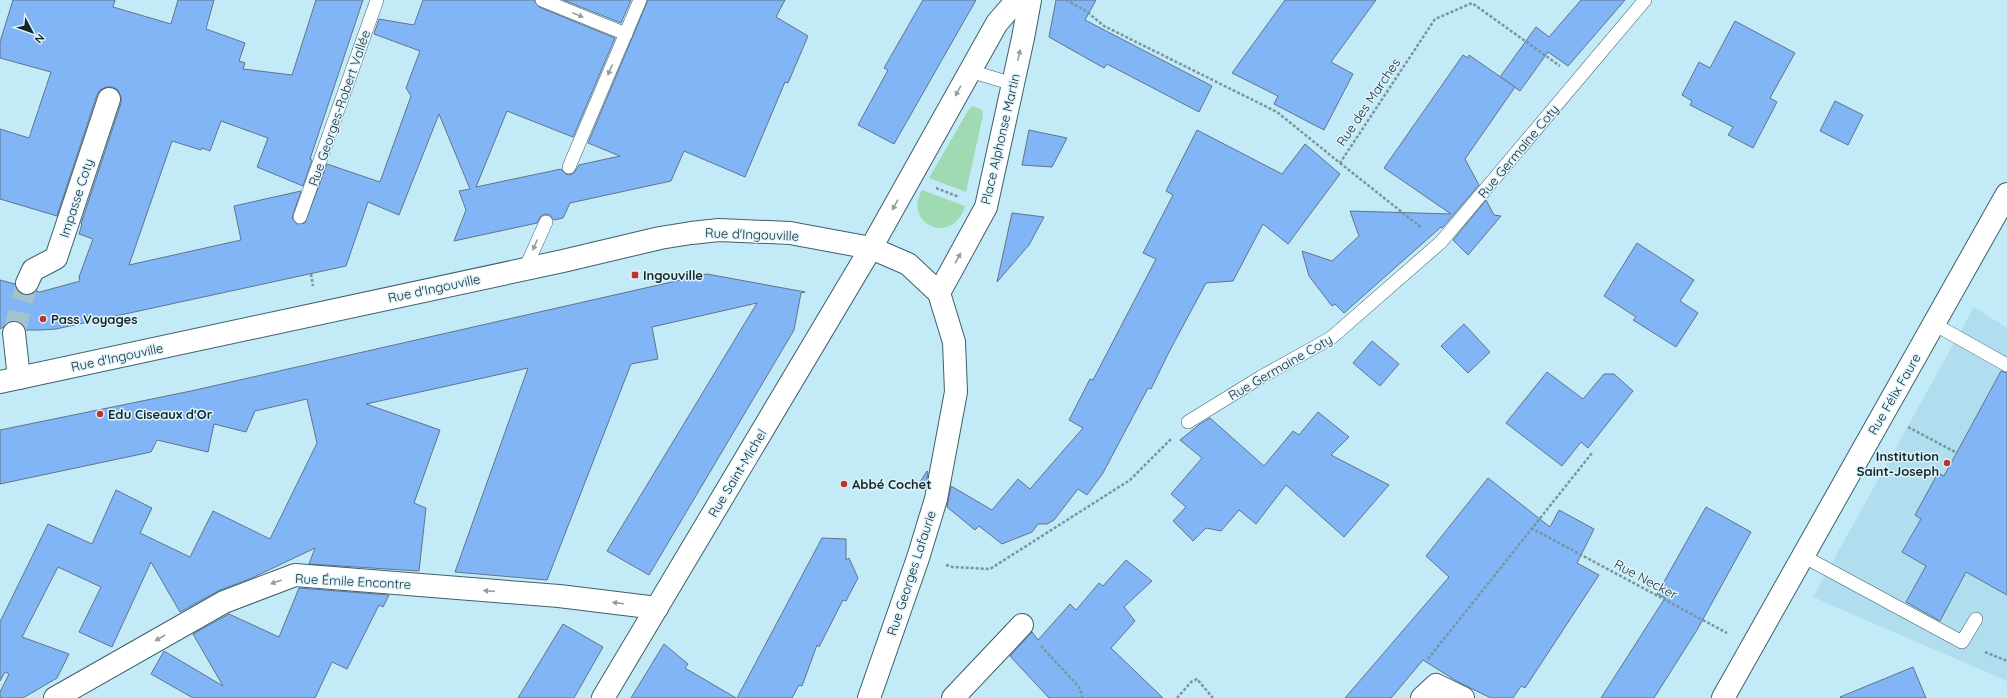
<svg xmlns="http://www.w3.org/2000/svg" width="2007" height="698" font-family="Quicksand,sans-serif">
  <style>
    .built { fill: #b0deef }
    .green { fill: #9fdab2 }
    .building { fill: #81b5f6; stroke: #61748c }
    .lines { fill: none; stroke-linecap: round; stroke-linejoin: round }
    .street-tunnel { stroke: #a0c3ce; stroke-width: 22; stroke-dasharray: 22 11; stroke-linecap: butt }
    .lane-casing { stroke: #3e606c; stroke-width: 14 }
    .street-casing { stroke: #3e606c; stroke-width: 24 }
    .secondary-casing { stroke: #3e606c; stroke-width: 24 }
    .path { stroke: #78959e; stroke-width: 2.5; stroke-dasharray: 3 2; stroke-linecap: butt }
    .lane { stroke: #fff; stroke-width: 13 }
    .street { stroke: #fff; stroke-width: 22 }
    .secondary { stroke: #fff; stroke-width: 22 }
    .oneway { fill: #969d9f }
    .poi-dot { fill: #c0322c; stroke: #ddf4fc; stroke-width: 1.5 }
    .labels { text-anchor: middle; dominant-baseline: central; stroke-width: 3; stroke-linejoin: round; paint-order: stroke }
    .street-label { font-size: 13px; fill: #16252a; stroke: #ddf4fc }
    .poi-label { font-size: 13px; font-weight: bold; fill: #16252a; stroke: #ddf4fc; text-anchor: start }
  </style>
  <rect width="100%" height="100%" fill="#c3eaf7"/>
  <polygon class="built" points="1974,307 2007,328 2007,681 1813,597"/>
  <g class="green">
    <polygon points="973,106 982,110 983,115 966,192 929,178 969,109"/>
    <path d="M922 190 965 206C953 247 902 224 922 190Z"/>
  </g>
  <g class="building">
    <polygon points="13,0 115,0 113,7 171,24 178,0 214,0 206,29 245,43 239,61 245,63 243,69 292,75 316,0 363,0 310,159 312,160 303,186 257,167 268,138 221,121 210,151 202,148 201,150 172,141 129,265 241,240 234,206 301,191 292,218 297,224 305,223 327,164 380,182 411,96 406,88 420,51 374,34 379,19 414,25 423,0 534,0 539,7 615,38 573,137 507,111 476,187 561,169 566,174 570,175 574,173 579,165 620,156 588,143 648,0 785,0 776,17 808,36 788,83 785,82 745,177 684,151 671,181 570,203 563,218 554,220 550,215 545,214 541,216 537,223 454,241 466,210 459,191 470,189 439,114 399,215 368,202 346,266 56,329 40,330 26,330 19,322 13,321 0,329 0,280 15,284 17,290 22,294 28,295 36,291 40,292 80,281 79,277 93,239 79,234 82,224 81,224 121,103 121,97 118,90 113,87 106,87 100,90 97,95 57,216 0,199 0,129 29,138 51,72 0,58 0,42"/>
    <polygon points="563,0 631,0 621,23"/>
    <polygon points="923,0 976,0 894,144 858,125 888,70 884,68"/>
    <polygon points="1056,0 1096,0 1085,20 1212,86 1199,112 1107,64 1104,68 1049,37"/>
    <polygon points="1285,0 1376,0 1331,62 1353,74 1324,130 1274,104 1278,96 1232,73"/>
    <polygon points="1581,0 1625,0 1568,66 1548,52 1520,91 1500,77 1536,27 1549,37"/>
    <polygon points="1735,21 1795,53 1770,98 1777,102 1753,148 1728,135 1733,127 1690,105 1692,101 1682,95 1699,62 1710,68"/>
    <polygon points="1463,55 1468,58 1469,55 1515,87 1465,159 1479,185 1442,228 1441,227 1344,313 1335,304 1332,306 1309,276 1302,251 1332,261 1359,236 1350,211 1451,214 1384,168"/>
    <polygon points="1835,101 1863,115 1848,145 1820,131"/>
    <polygon points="1029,130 1067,138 1052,167 1022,165"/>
    <polygon points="1197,130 1282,174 1305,144 1340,174 1288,244 1263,224 1233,281 1206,283 1169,352 1151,389 1148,388 1103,473 1087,495 1078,489 1054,520 1047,524 1038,524 1032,532 1002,544 979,526 975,530 947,507 951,486 992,510 1018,479 1030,489 1083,428 1069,420 1090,379 1093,380 1156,259 1143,253 1173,195 1166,191"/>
    <polygon points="1486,200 1494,215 1501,216 1468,255 1453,240"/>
    <polygon points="1012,213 1044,217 1029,245 997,282"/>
    <polygon points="1637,243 1694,280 1680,301 1698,313 1676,347 1633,320 1636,317 1604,296"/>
    <polygon points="707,274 805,292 801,293 794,330 649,575 607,551 757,303 652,327 658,359 631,364 547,580 455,572 528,368 366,404 440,430 414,503 426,508 419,571 309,564 315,548 252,578 218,591 180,612 151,562 112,647 79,632 101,587 58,567 22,637 69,654 57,678 23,698 0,698 0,692 9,674 5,672 0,681 0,622 48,524 92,544 116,490 152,508 140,533 190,557 213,511 270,539 317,443 307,399 255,411 246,432 214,424 208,452 157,440 151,452 0,484 0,430 191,391"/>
    <polygon points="1464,324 1490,352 1468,373 1441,346"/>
    <polygon points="1372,341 1399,364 1380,386 1353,363"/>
    <polygon points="2001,371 2007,373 2007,595 1966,572 1940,621 1906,602 1926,566 1902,552 1921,519 1915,515 1938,473 1944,476"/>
    <polygon points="1547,372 1583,399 1604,374 1614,374 1633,391 1588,448 1581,442 1562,466 1506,423"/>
    <polygon points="1318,412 1349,437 1331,455 1389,485 1344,537 1286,485 1256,524 1239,510 1221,531 1206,528 1193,541 1173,521 1186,507 1171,494 1202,458 1180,440 1200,424 1210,418 1264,466 1293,431 1299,435"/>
    <polygon points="927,471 928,472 925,490 918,485"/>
    <polygon points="1488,478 1550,527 1559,510 1594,529 1577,563 1599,575 1525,688 1521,686 1513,698 1491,698 1458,682 1423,660 1391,698 1345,698 1449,577 1426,556"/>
    <polygon points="1706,507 1751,532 1697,630 1654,698 1601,698 1665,598 1657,594"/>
    <polygon points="822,538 846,539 846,560 849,558 858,578 846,601 843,600 819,647 817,645 802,686 799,685 792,698 737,698"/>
    <polygon points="1126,560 1152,581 1124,607 1135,621 1111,648 1163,698 1049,698 1010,656 1032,632 1038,640 1070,604 1076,610 1099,583 1103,586"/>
    <polygon points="299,588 389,595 383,607 379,605 347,669 332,662 315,698 193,698 151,674 164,651 223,686 193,634 229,614 279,637"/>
    <polygon points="563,624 603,647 574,698 518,698"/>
    <polygon points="664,644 688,664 685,668 736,698 631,698"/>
    <polygon points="1913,667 1926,698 1841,698 1840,697"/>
  </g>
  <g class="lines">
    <polyline class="street-tunnel" points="14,333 27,283"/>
    <g class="lane-casing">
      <g id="lane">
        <polyline points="542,0 626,34"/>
        <polyline points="970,71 1013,84"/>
        <polyline points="569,167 640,0"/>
        <polyline points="300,217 377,0"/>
        <polyline points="525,269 546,222"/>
        <polyline points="1934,324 2007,365"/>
        <polyline points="1188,422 1261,377 1331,338 1441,242 1645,0"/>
        <polyline points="1803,556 1962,642 1976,619"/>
      </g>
    </g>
    <g class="street-casing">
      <g id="street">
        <polyline points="27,283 33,270 56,258 109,99"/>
        <polyline points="939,293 986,207 1023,38 1030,0"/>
        <polyline points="14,333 19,378"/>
        <polyline points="55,698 224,602 295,575 559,596 657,608"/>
        <polyline points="603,698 871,248 997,23 1017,0"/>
        <polyline points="953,698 1022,625"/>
        <polyline points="1422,698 1436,685 1463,698"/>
        <polyline points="1723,698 2007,194"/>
      </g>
    </g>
    <g class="secondary-casing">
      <polyline id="secondary" points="0,382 563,261 660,238 691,233 719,230 790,233 871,248 908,264 939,293 954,342 956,392 936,499 918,558 869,698"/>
    </g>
    <g class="path">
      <polyline points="1066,0 1086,11 1104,26 1277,112 1340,163 1435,19 1472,3 1560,66"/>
      <polyline points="1340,163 1422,228"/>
      <polyline points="936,188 959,197"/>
      <polyline points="311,274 313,286"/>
      <polyline points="1908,427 1957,453"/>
      <polyline points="1531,528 1727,633"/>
      <polyline points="946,565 953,567 990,569 1130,480 1171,439"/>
      <polyline points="1041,646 1079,687 1083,698"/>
      <polyline points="1985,652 2007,661"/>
      <polyline points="1428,659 1592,453"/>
      <polyline points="1177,698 1191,682 1197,679 1213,698"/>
    </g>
    <use href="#lane" class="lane"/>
    <use href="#street" class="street"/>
    <use href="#secondary" class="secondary"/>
  </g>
  <defs><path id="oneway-solid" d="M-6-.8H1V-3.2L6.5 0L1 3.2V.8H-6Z"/></defs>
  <g class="oneway">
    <use href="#oneway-solid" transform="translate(578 15) rotate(22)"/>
    <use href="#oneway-solid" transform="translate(1019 55) rotate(-78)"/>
    <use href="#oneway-solid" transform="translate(610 70) rotate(113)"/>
    <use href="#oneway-solid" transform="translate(958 91) rotate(119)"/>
    <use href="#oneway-solid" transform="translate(895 205) rotate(119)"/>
    <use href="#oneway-solid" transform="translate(535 245) rotate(113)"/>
    <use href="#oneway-solid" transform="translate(958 258) rotate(-61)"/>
    <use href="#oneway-solid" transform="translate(276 582) rotate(160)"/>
    <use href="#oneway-solid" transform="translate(489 591) rotate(-176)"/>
    <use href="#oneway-solid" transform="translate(618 603) rotate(-173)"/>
    <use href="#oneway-solid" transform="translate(160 638) rotate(150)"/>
  </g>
  <g class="poi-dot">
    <rect x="631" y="271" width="8" height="8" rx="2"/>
    <circle cx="43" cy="319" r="4"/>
    <circle cx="100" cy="414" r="4"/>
    <circle cx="1947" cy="463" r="4"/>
    <circle cx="844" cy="484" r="4"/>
  </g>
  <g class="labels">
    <g class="street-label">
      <text transform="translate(1368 102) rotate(-56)">Rue des Marches</text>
      <text transform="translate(339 108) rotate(-71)">Rue Georges-Robert Vallée</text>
      <text transform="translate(1000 139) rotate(-77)">Place Alphonse Martin</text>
      <text transform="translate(1518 151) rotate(-50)">Rue Germaine Coty</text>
      <text transform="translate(76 198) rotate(-72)">Impasse Coty</text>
      <text transform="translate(752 234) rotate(2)">Rue d'Ingouville</text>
      <text transform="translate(434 288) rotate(-12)">Rue d'Ingouville</text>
      <text transform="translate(117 357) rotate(-12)">Rue d'Ingouville</text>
      <text transform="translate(1280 367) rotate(-30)">Rue Germaine Coty</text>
      <text transform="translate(1894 394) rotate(-60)">Rue Félix Faure</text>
      <text transform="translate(737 473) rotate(-59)">Rue Saint-Michel</text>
      <text transform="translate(911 573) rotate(-72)">Rue Georges Lafaurie</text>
      <text transform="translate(1646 579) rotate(28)">Rue Necker</text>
      <text transform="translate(353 581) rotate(3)">Rue Émile Encontre</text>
    </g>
    <g class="poi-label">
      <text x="643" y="275">Ingouville</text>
      <text x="51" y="319">Pass Voyages</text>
      <text x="108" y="414">Edu Ciseaux d'Or</text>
      <text x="1939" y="456" text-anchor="end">Institution<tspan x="1939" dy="15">Saint-Joseph</tspan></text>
      <text x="852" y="484">Abbé Cochet</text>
    </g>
  </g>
  <g transform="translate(32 32) rotate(131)" stroke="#ddf4fc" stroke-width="3" paint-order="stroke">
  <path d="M0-3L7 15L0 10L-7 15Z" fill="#16252a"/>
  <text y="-6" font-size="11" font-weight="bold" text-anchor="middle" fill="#16252a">N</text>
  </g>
</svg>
